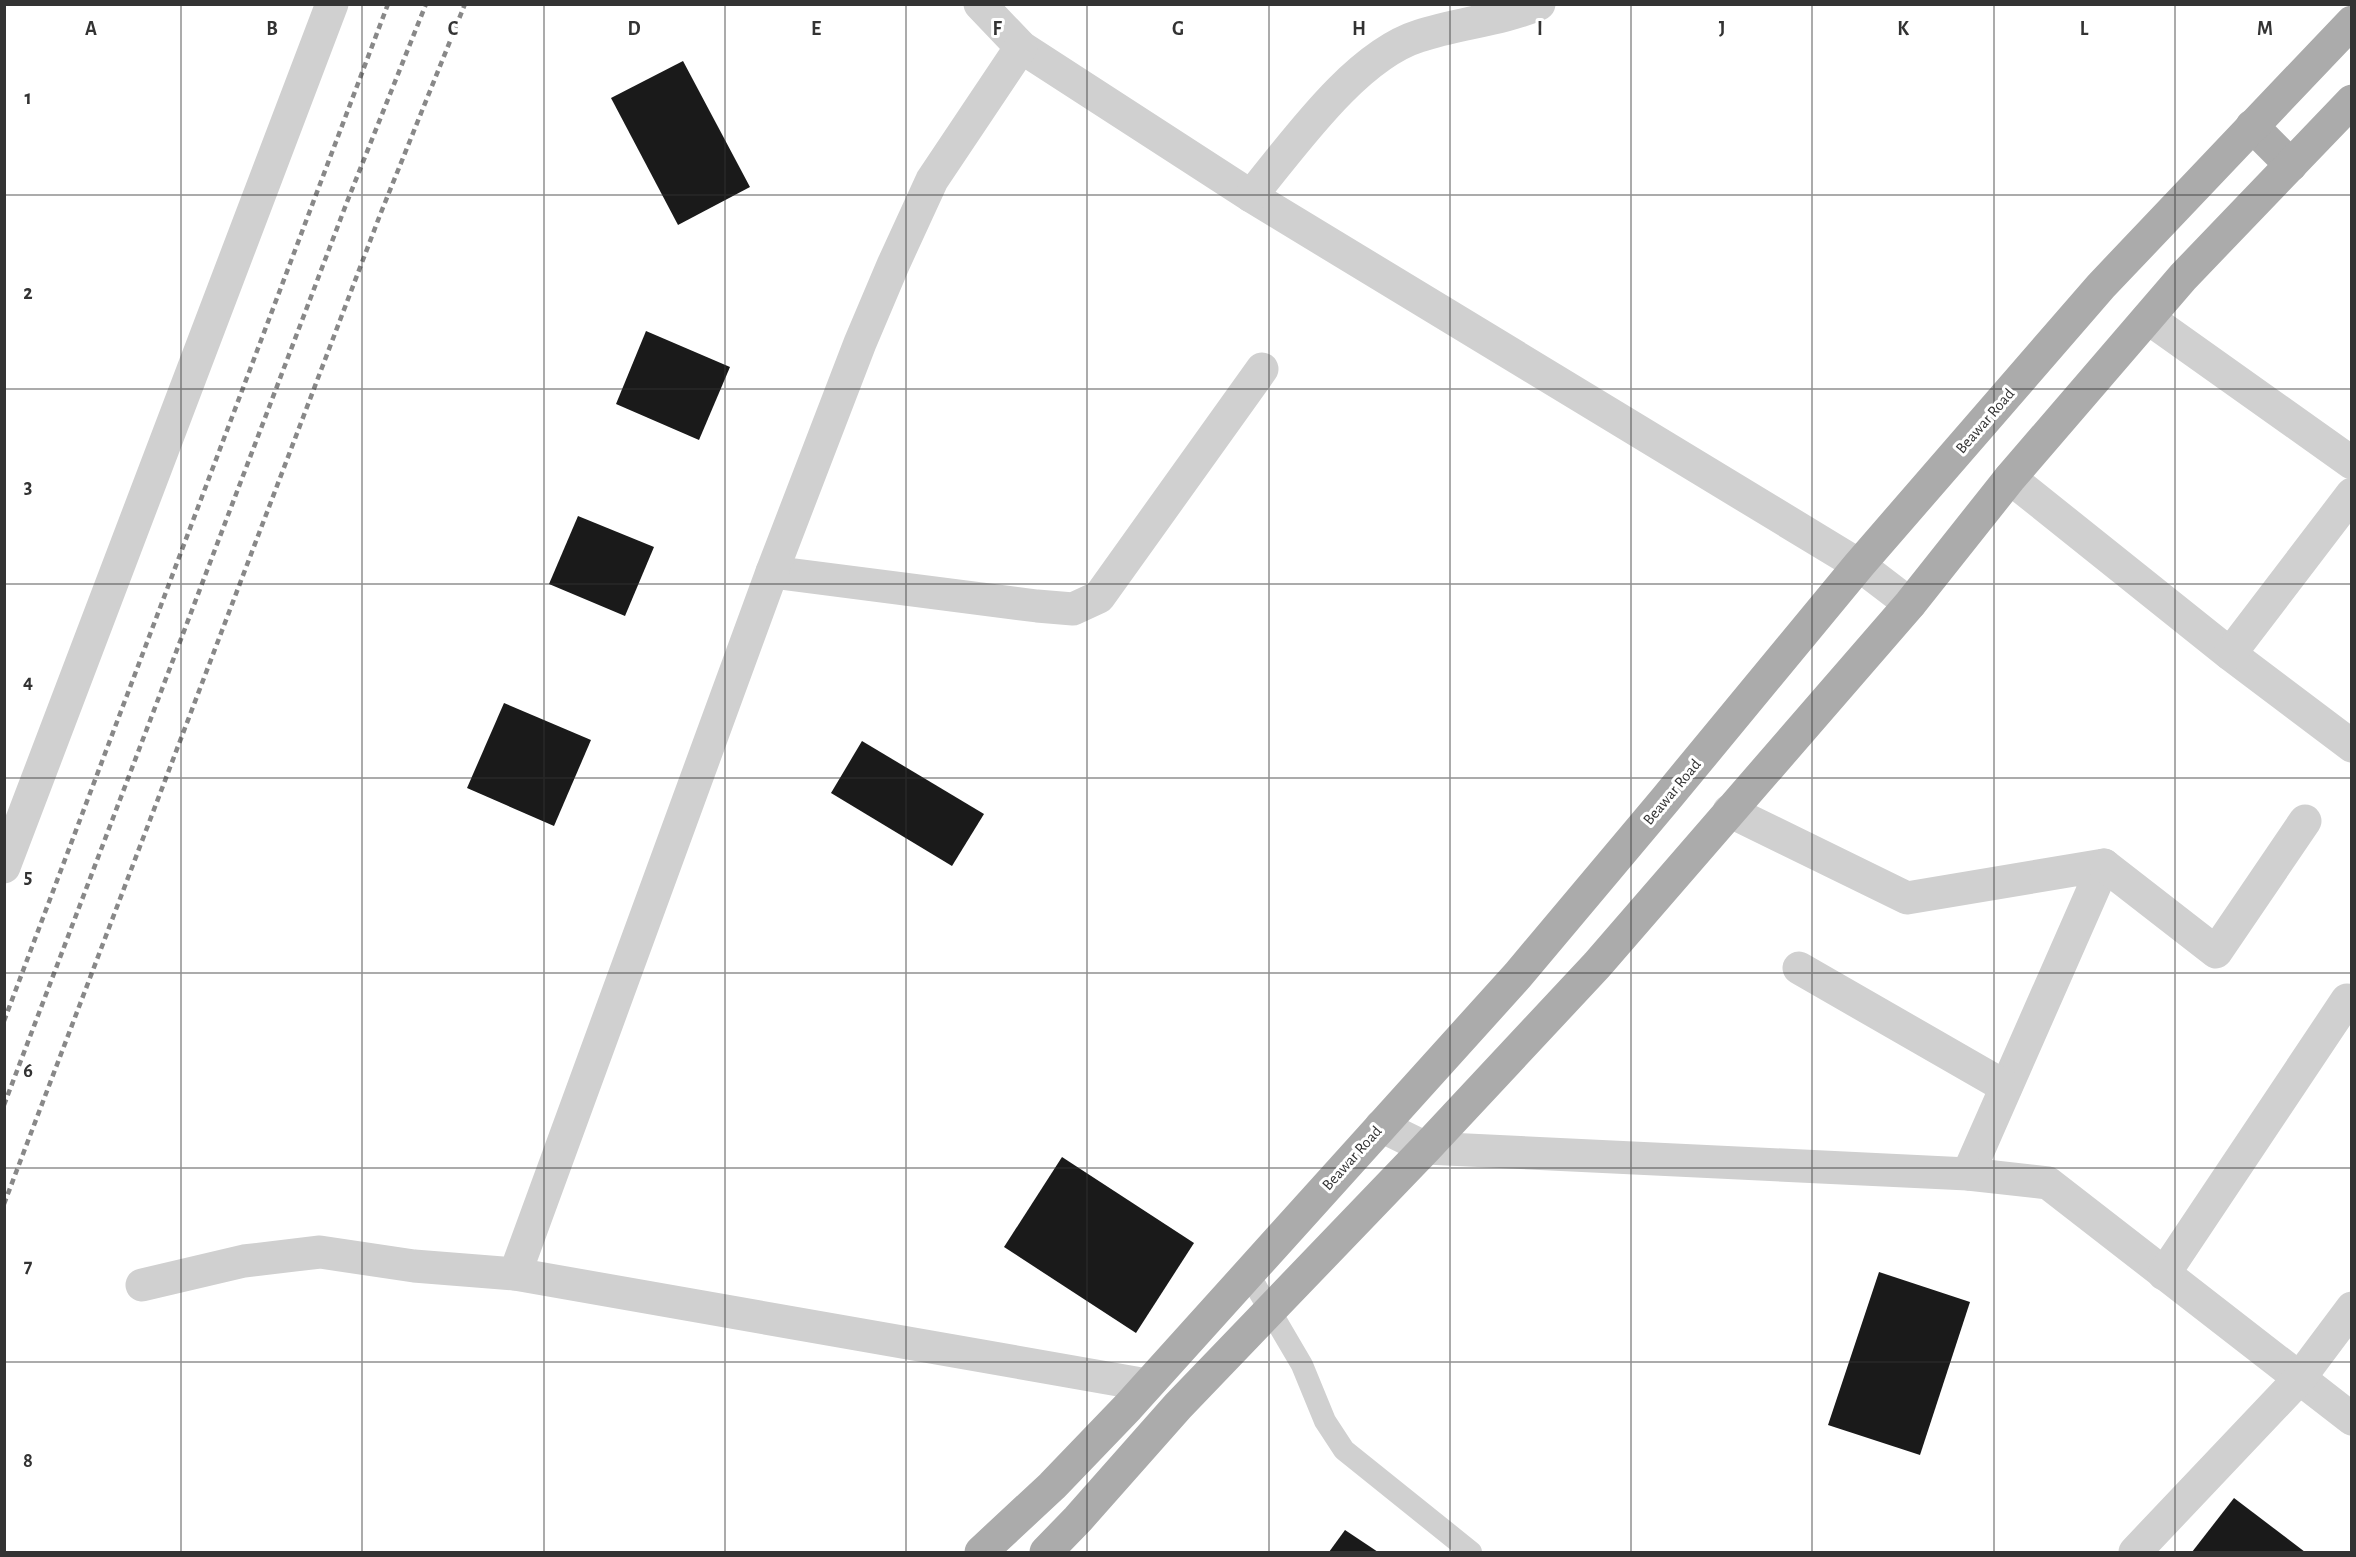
<svg xmlns="http://www.w3.org/2000/svg" width="2356" height="1557" font-family="'Alegreya Sans',sans-serif">
  <style>
    .building { fill: #1a1a1a }
    .lines { fill: none; stroke-linecap: round; stroke-linejoin: round }
    .service { stroke: #d0d0d0; stroke-width: 22 }
    .minor { stroke: #d0d0d0; stroke-width: 33 }
    .primary { stroke: #ababab; stroke-width: 33 }
    .rail { stroke: #888; stroke-width: 4.5; stroke-dasharray: 6 4.5; stroke-linecap: butt }
    .grid { fill: none; stroke: #333; stroke-width: 1.5; stroke-opacity: 0.55 }
    .labels { text-anchor: middle; dominant-baseline: central; stroke-width: 6; stroke-linejoin: round; paint-order: stroke }
    .street-label { font-size: 16px; fill: #333; stroke: #fff }
    .grid-label { font-size: 20px; text-anchor: middle; font-weight: bold; fill: #333; stroke: #fff; stroke-width: 6; stroke-linejoin: round; paint-order: stroke }
  </style>
  <rect width="100%" height="100%" fill="#fff"/>
  <g class="building">
    <polygon points="683,61 750,187 678,225 611,98"/>
    <polygon points="646,331 730,367 699,440 616,404"/>
    <polygon points="578,516 654,547 625,616 549,584"/>
    <polygon points="504,703 591,740 554,826 467,788"/>
    <polygon points="862,741 984,814 952,866 831,793"/>
    <polygon points="1062,1157 1194,1243 1136,1333 1004,1247"/>
    <polygon points="1879,1272 1970,1302 1920,1455 1828,1425"/>
    <polygon points="2234,1498 2305,1552 2192,1552"/>
    <polygon points="1345,1530 1378,1552 1329,1552"/>
  </g>
  <g class="lines">
    <polyline class="service" points="1248,1273 1302,1365 1325,1421 1344,1450 1471,1552"/>
    <g class="minor">
      <polyline points="980,4 1021,47 1251,196 1859,565 1910,604"/>
      <path d="M1251 196C1293 145 1355 56 1419 36 1458 23 1501 20 1539 4"/>
      <polyline points="2148,318 2352,463"/>
      <polyline points="2010,478 2230,654 2352,746"/>
      <polyline points="772,572 1037,606 1073,609 1099,597 1262,369"/>
      <polyline points="2230,654 2352,494"/>
      <polyline points="1729,811 1907,898 2104,865 1968,1174"/>
      <polyline points="2104,865 2216,952 2305,821"/>
      <polyline points="4,867 332,4"/>
      <polyline points="1799,968 2006,1087"/>
      <polyline points="1381,1126 1426,1148 1968,1174 2048,1183 2352,1419"/>
      <polyline points="515,1274 772,572 860,343 893,265 932,180 1021,47"/>
      <polyline points="2164,1274 2347,1000"/>
      <polyline points="142,1285 244,1261 320,1252 414,1266 515,1274 1147,1385"/>
      <polyline points="2135,1552 2299,1379 2352,1308"/>
    </g>
    <g class="primary">
      <polyline points="2252,126 2291,165"/>
      <polyline points="981,1552 1052,1486 1128,1407 1518,975 1665,800 1859,565 2101,286 2352,22"/>
      <polyline points="1046,1552 1078,1519 1178,1406 1426,1148 1597,965 1910,604 2010,478 2183,277 2352,101"/>
    </g>
    <g class="rail">
      <polyline points="4,1021 388,4"/>
      <polyline points="4,1105 347,202 426,4"/>
      <polyline points="4,1204 380,215 465,4"/>
    </g>
  </g>
  <path class="grid" d="M181 4V1552M362 4V1552M544 4V1552M725 4V1552M906 4V1552M1087 4V1552M1269 4V1552M1450 4V1552M1631 4V1552M1812 4V1552M1994 4V1552M2175 4V1552M4 195H2352M4 389H2352M4 584H2352M4 778H2352M4 973H2352M4 1168H2352M4 1362H2352"/>
  <g class="labels">
    <g class="street-label">
      <text transform="translate(1985 421) rotate(-49)">Beawar Road</text>
      <text transform="translate(1672 792) rotate(-50)">Beawar Road</text>
      <text transform="translate(1352 1158) rotate(-48)">Beawar Road</text>
    </g>
  </g>
  <g class="grid-label">
    <text x="91" y="35">A</text>
    <text x="272" y="35">B</text>
    <text x="453" y="35">C</text>
    <text x="634" y="35">D</text>
    <text x="816" y="35">E</text>
    <text x="997" y="35">F</text>
    <text x="1178" y="35">G</text>
    <text x="1359" y="35">H</text>
    <text x="1540" y="35">I</text>
    <text x="1722" y="35">J</text>
    <text x="1903" y="35">K</text>
    <text x="2084" y="35">L</text>
    <text x="2265" y="35">M</text>
    <text x="28" y="104">1</text>
    <text x="28" y="299">2</text>
    <text x="28" y="493">3</text>
    <text x="28" y="688">4</text>
    <text x="28" y="883">5</text>
    <text x="28" y="1077">6</text>
    <text x="28" y="1272">7</text>
    <text x="28" y="1467">8</text>
  </g>
  <rect width="2356" height="1557" fill="none" stroke="#333333" stroke-width="12"/>
</svg>
